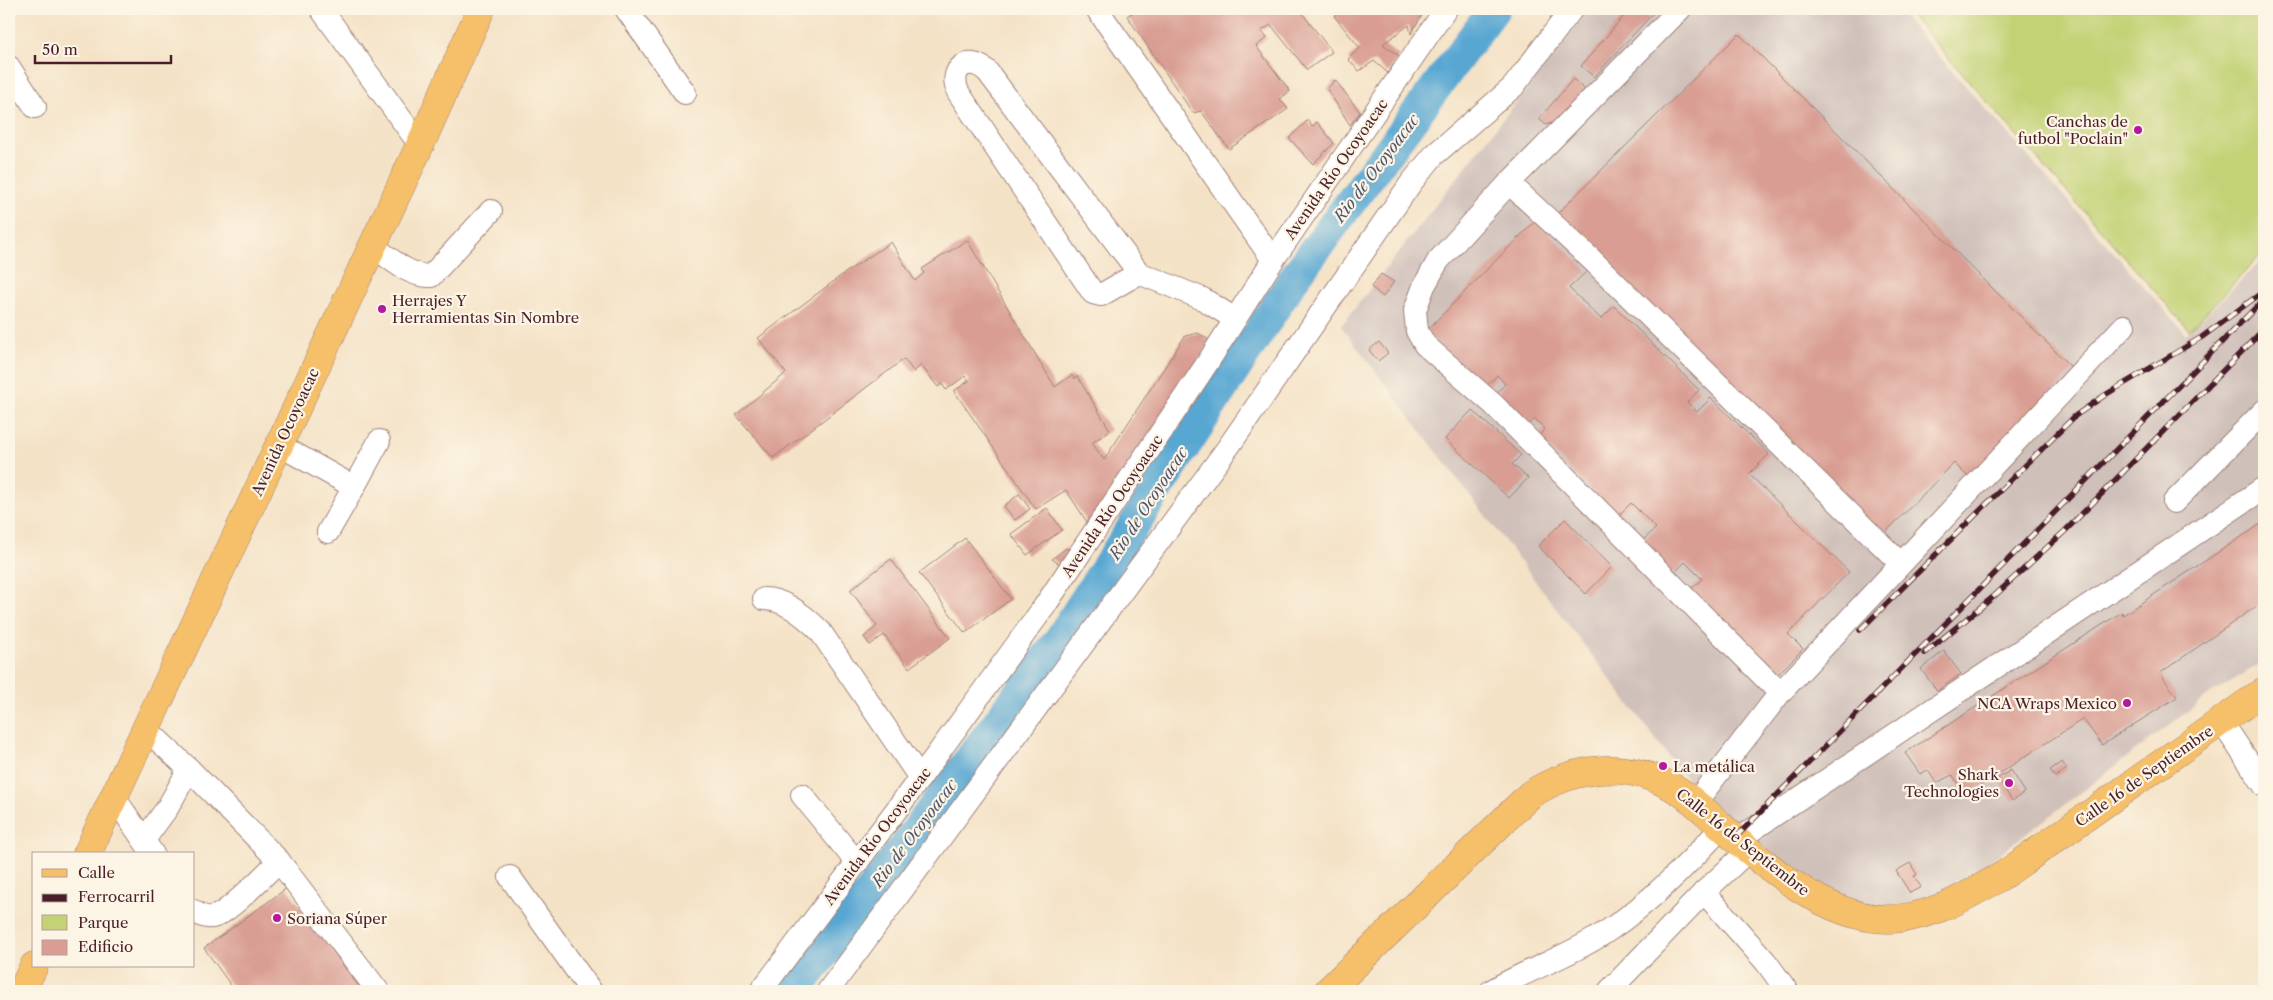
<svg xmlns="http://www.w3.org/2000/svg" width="2273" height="1000" font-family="'Libre Caslon Text',serif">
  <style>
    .industrial { fill: #cfc0ba }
    .green { fill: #c2d275; stroke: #867850 }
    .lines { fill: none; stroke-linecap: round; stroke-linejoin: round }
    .river { stroke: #59a7d3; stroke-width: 32 }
    .building { fill: #d99d93 }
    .minor-casing { stroke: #9f8078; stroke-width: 24 }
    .major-casing { stroke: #9f8078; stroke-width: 29 }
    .minor { stroke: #fff; stroke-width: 22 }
    .major { stroke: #f6c06b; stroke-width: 28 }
    .rail-casing { stroke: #4a1f2b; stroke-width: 5.5 }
    .rail { stroke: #fcf5e5; stroke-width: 4; stroke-dasharray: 11; stroke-linecap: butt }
    .poi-dot { fill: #b5179e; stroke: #fcf5e5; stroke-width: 2 }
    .labels { text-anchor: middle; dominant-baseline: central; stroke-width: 4.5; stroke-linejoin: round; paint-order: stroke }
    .poi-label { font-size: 15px; fill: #4a1f2b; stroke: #fcf5e5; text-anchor: end }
    .street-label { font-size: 15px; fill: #4a1f2b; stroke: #fcf5e5 }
    .water-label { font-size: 16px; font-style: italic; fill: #50556e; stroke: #fcf5e5 }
  </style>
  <rect width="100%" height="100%" fill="#fcf5e5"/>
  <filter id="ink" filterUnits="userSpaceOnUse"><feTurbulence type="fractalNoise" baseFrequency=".02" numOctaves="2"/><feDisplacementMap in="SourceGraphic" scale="10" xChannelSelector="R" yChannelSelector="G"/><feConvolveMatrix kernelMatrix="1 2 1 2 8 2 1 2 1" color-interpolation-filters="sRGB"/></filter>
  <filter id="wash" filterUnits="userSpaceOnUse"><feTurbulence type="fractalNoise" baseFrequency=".0096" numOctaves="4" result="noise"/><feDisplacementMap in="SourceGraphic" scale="20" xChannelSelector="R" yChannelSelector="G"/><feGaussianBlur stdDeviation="1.12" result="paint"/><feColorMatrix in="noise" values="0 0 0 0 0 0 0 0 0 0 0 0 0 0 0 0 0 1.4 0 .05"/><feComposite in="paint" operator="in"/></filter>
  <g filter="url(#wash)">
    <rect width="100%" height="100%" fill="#f4e2c6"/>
    <polygon class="industrial" points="1589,9 1897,9 2186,334 2264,258 2264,661 2209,695 1985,865 1922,903 1879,906 1844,898 1779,859 1712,807 1680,771 1341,326"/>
    <polygon class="green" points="1905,9 2264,9 2264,252 2189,330"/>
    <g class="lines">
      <polyline class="river" points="796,991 1060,639 1294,278 1494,9"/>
    </g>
    <g id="blocks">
      <g class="building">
        <polygon points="1134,9 1299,9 1332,52 1307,70 1271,25 1261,31 1267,38 1256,46 1290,91 1280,99 1288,109 1229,149 1201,111 1193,113 1127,16 1136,11"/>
        <polygon points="1343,9 1417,9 1424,11 1411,34 1409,25 1383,44 1399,56 1388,73 1374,61 1359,71 1348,59 1360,48 1334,16"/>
        <polygon points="1630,9 1657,9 1594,77 1581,66"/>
        <polygon points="1739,34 2074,370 1968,477 1954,463 1883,535 1557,214"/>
        <polygon points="1573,79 1586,91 1555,127 1550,123 1546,125 1539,119"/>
        <polygon points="1335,80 1360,112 1350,125 1327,89"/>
        <polygon points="1308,120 1312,127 1317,122 1334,143 1313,164 1289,138"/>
        <polygon points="1536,220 1587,271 1569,288 1601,319 1614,306 1699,390 1687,402 1697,412 1711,398 1769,454 1749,474 1849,572 1788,634 1803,649 1777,675 1690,590 1702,579 1685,562 1673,574 1641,542 1656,528 1631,503 1618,516 1538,437 1545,429 1535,419 1527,426 1495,395 1505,384 1497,375 1486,387 1425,332"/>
        <polygon points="967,240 1055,387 1072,375 1075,379 1077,376 1110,430 1092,443 1104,460 1185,336 1198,333 1211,341 1101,514 1087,522 1066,490 1036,509 954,391 969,381 965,376 946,390 942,384 938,387 921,365 914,372 904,359 773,458 736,415 786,373 758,338 842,275 891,242 915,281 924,273 922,269"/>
        <polygon points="1381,274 1394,282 1383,297 1371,287"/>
        <polygon points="1379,342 1388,353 1378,361 1369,350"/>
        <polygon points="1472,410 1521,455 1512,464 1528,478 1509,498 1445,439"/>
        <polygon points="1019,494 1030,509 1015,520 1004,506"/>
        <polygon points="1047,508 1062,530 1027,555 1011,534"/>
        <polygon points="1565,519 1612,567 1586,594 1538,546"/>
        <polygon points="2264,522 2264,601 2160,673 2177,697 2102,745 2083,719 1966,795 1952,775 1936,783 1928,770 1920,774 1905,753 2122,612 2123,615"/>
        <polygon points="965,538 1011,599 965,633 919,573"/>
        <polygon points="1066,548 1071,551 1061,565 1052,559"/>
        <polygon points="891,559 950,638 909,668 884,635 870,645 864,637 877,626 850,590"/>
        <polygon points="1944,651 1961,674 1937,691 1921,669"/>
        <polygon points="2062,762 2067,769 2055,777 2050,770"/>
        <polygon points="2011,770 2025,792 2012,801 1998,778"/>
        <polygon points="1910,863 1917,875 1914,876 1921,887 1910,893 1896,871"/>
        <polygon points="287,888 362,991 235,991 204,948"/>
      </g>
    </g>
  </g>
  <g filter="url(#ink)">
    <use href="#blocks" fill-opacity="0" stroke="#9f8078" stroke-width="1"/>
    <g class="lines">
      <g class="minor-casing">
        <g id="minor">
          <polyline points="321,9 420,145"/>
          <polyline points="626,9 685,93"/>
          <polyline points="1097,9 1273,260"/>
          <polyline points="1680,9 1509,183 1438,261 1424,286 1415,310 1417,331 1425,345 1493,404 1780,693"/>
          <polyline points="9,67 35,107"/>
          <polyline points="1509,183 1591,259 1900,563"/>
          <path d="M373 246C390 258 409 277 431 276L491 211"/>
          <path d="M1139 273 987 71C968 54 948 69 958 92L1093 293 1101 295 1139 273 1203 299 1235 319"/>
          <polyline points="279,445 354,487 328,532"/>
          <polyline points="354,487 379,441"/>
          <polyline points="2174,502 2264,411"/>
          <path d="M764 599C785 599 806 617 820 631L920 778"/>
          <polyline points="2221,721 2264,785"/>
          <path d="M145 728 189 769 279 861C266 873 227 915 212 917 206 918 199 915 194 911"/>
          <polyline points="802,795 857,863"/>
          <polyline points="114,797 153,854"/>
          <polyline points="1695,803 1780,693 2124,326"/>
          <polyline points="144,840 168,807 189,769"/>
          <polyline points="1737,840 2264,488"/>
          <polyline points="279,861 378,991"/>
          <polyline points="510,877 591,991"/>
          <polyline points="1704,892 1766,962 1787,991"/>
          <polyline points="761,991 920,778 1044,607 1206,365 1273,260 1446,9"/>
          <polyline points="828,991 1229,446 1411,183 1434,155 1513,87 1572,9"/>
          <path d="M1491 991C1528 969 1570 956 1606 932 1650 903 1686 866 1722 827"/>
          <polyline points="1609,991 1704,892 1749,850"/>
        </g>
      </g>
      <g class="major-casing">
        <g id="major">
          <polyline points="87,854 420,145 481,9"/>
          <polyline points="22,991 34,966"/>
          <path d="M1328 991 1531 794C1576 766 1627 760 1674 788 1692 798 1706 813 1721 826 1764 865 1826 918 1886 919 1929 920 1969 895 2005 874L2264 691"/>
        </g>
      </g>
      <use href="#minor" class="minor"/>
      <use href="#major" class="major"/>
      <g class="rail-casing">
        <g id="rail">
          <polyline points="1860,630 2075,416 2105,395 2202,337 2264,291"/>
          <polyline points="1925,653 1992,598 2065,531 2264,329"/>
          <polyline points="1735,838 2264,299"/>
        </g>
      </g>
      <use href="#rail" class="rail"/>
    </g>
  </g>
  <g class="poi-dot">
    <circle cx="2138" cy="130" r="5"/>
    <circle cx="382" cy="309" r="5"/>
    <circle cx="2127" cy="703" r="5"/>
    <circle cx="1663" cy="766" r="5"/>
    <circle cx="2009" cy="783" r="5"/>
    <circle cx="277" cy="918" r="5"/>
  </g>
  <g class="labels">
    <g class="poi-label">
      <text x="2128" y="121">Canchas de<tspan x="2128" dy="17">futbol "Poclain"</tspan></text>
      <text x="392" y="300" text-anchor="start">Herrajes Y<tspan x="392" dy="17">Herramientas Sin Nombre</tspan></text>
      <text x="2117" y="703">NCA Wraps Mexico</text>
      <text x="1673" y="766" text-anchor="start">La metálica</text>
      <text x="1999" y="774">Shark<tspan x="1999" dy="17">Technologies</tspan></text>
      <text x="287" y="918" text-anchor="start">Soriana Súper</text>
    </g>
    <g class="street-label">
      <text transform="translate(1336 169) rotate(-55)">Avenida Río Ocoyoacac</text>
      <text transform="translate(285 432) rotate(-65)">Avenida Ocoyoacac</text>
      <text transform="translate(1112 506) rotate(-56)">Avenida Río Ocoyoacac</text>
      <text transform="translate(2144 776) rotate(-35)">Calle 16 de Septiembre</text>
      <text transform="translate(877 836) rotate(-53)">Avenida Río Ocoyoacac</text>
      <text transform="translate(1743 842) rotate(38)">Calle 16 de Septiembre</text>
    </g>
    <g class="water-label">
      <text transform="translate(1376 168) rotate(-53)">Rio de Ocoyoacac</text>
      <text transform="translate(1148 503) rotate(-57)">Rio de Ocoyoacac</text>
      <text transform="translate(914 833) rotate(-53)">Rio de Ocoyoacac</text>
    </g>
  </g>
  <rect width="2273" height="1000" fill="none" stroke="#fcf5e5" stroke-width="30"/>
  <rect x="32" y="852" width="162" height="115" fill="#fcf5e5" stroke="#b59f9b"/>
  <rect x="42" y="869" width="25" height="8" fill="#f6c06b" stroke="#b59f9b"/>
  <text x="78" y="878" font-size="15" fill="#4a1f2b">Calle</text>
  <rect x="42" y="894" width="25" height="8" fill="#4a1f2b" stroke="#b59f9b"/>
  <text x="78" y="902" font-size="15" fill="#4a1f2b">Ferrocarril</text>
  <rect x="42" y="915" width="25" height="15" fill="#c2d275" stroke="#b59f9b"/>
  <text x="78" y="928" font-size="15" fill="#4a1f2b">Parque</text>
  <rect x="42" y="940" width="25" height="15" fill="#d99d93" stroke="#b59f9b"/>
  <text x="78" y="952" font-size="15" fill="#4a1f2b">Edificio</text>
  <path d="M35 55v8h136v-8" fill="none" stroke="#4a1f2b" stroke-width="2.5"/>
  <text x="42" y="55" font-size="15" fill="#4a1f2b" stroke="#fcf5e5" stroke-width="4" paint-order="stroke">50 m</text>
</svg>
